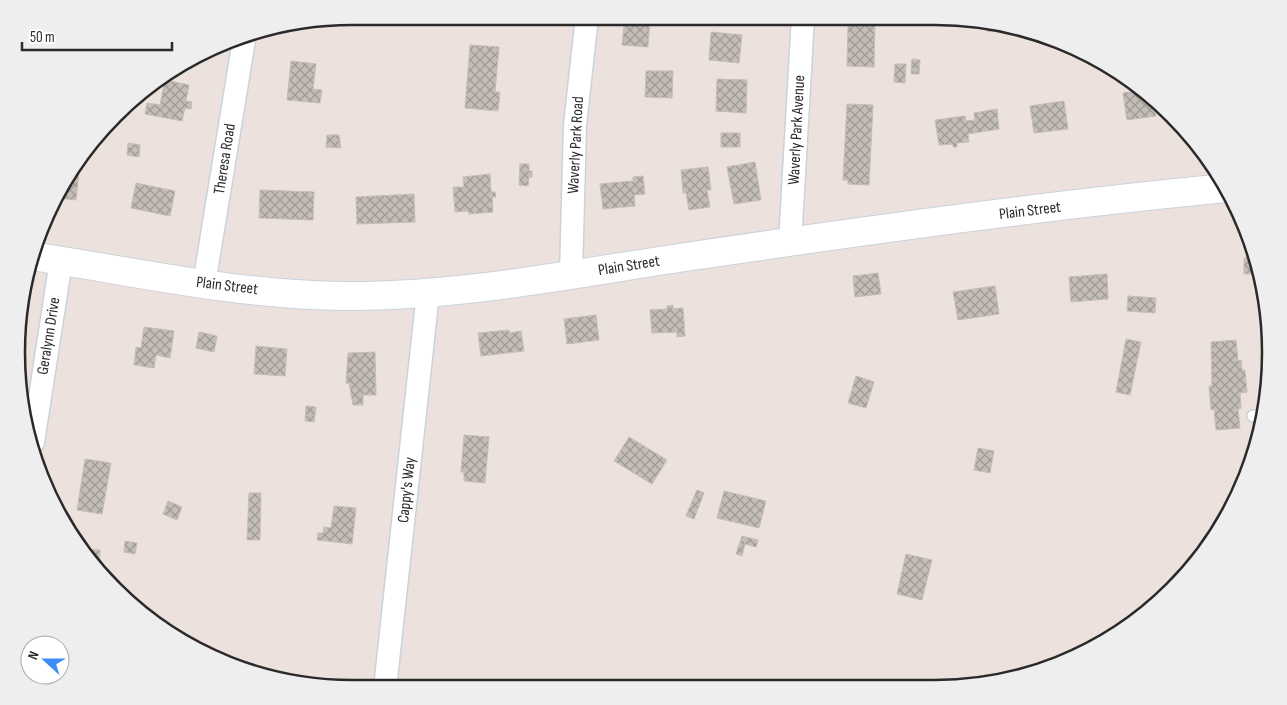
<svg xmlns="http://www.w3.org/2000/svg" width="1287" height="705" font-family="'Sofia Sans Condensed',sans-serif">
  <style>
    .building { fill: url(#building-cross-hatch); stroke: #c7bdb6 }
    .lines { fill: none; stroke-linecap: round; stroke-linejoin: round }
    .service-casing { stroke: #cad2dc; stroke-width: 14 }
    .minor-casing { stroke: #cad2dc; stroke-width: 25 }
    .secondary-casing { stroke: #cad2dc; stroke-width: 30 }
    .service { stroke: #fff; stroke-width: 11 }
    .minor { stroke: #fff; stroke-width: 22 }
    .secondary { stroke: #fff; stroke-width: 28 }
    .labels { text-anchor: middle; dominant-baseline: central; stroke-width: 4; stroke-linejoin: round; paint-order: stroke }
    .street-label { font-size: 16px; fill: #2a2a2a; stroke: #fff }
    .rim { fill: none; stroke: #2a2a2a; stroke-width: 2.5 }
  </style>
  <defs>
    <pattern id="building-cross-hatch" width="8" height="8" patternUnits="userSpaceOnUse" patternTransform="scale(1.25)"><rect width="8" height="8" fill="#c4bdb7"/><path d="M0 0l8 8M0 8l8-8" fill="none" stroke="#9f9a95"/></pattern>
  </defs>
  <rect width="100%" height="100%" fill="#ece1dc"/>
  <g class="building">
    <polygon points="625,17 650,17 648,47 622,45"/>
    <polygon points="334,19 333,26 317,22"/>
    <polygon points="986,23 1008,27 1008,29 988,32"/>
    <polygon points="848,24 875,25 874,67 847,66"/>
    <polygon points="711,32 742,35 739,63 709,60"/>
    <polygon points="470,45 499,47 495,92 500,92 498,111 465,108"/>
    <polygon points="912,59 920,60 919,74 911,74"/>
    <polygon points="291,61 316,64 313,89 322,90 320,103 287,100"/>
    <polygon points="895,64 906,64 905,83 894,82"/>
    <polygon points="646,71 673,71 672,98 645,97"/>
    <polygon points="717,79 747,80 746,113 716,111"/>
    <polygon points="165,80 189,85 186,101 192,102 191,109 185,108 182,121 145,114 147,103 160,105"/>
    <polygon points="1143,90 1153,97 1156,116 1127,120 1123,93"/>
    <polygon points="1064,101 1068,129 1034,133 1030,106"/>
    <polygon points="847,104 873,105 869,185 848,184 848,180 843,180"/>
    <polygon points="997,109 999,129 968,134 969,142 957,143 957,147 953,147 953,144 939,145 935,120 965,116 966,121 975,120 974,113"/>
    <rect x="721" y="133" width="19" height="14"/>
    <polygon points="327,135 339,135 341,148 326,147"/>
    <polygon points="128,143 140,145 139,157 127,155"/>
    <polygon points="755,162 761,200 734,204 727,167"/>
    <polygon points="520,164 529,164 529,171 532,171 532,177 529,177 528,186 519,185"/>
    <polygon points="708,167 711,190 707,190 710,207 689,210 686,193 683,193 681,170"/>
    <polygon points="71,170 79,172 76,200 58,198"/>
    <polygon points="490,174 491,192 495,192 496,197 492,197 493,212 469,214 468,211 455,212 453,187 464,187 463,177"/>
    <polygon points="643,176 645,194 634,195 635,206 603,209 600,184 633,181 633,177"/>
    <polygon points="136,183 175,191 170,216 131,208"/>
    <polygon points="260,190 314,192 313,220 259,218"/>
    <polygon points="414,194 415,222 357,224 356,197"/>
    <polygon points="1247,239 1249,239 1258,261 1257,274 1244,274 1244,258 1247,258"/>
    <polygon points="878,273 881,294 855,297 853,276"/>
    <polygon points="1107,274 1108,299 1071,302 1069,277"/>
    <polygon points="995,286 999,314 958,320 953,292"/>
    <polygon points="1128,296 1156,298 1155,313 1127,311"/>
    <polygon points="673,305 673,309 683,308 685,336 677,337 677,332 652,333 650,310 667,309 667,306"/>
    <polygon points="596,315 599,340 567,344 564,319"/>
    <polygon points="144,327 174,331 170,358 156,355 154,368 134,365 136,347 141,348"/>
    <polygon points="509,330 509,333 521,331 524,351 481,356 478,333"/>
    <polygon points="199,332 217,336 214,352 196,348"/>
    <polygon points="1126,339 1141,342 1130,395 1116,392"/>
    <polygon points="1236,340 1238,361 1241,360 1242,370 1245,370 1247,392 1240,393 1241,408 1238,409 1240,428 1216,430 1214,409 1211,410 1209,386 1212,386 1211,342"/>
    <polygon points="256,346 287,349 285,376 254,374"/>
    <polygon points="375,352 376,395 363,395 363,405 353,405 349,383 346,383 348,353"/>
    <polygon points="856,376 874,382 866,408 848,403"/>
    <polygon points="306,406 316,407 314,422 305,421"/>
    <polygon points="464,435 489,437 485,483 464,481 464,472 461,472"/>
    <polygon points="629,437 667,460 652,484 614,461"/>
    <polygon points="978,448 994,451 990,473 974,470"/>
    <polygon points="85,459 111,463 102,514 77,510"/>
    <polygon points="697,490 704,493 694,519 686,516"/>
    <polygon points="724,491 766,501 759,528 717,518"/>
    <polygon points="249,493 261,493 260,540 247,540"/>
    <polygon points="168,501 182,507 177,520 163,514"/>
    <polygon points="334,506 356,508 352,544 317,540 318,533 323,533 324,527 331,528"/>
    <polygon points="742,536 758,540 756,547 745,544 742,556 736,554"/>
    <polygon points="125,541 137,543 135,554 124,552"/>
    <polygon points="84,549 100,550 99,574"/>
    <polygon points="906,554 932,560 922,600 897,594"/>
  </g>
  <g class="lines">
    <g class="service-casing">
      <polyline id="service" points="1253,416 1263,416"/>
    </g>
    <g class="minor-casing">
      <g id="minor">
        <polyline points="790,243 803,17"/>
        <polyline points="571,275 575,125 587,17"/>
        <polyline points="204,284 245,34"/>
        <polyline points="33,442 61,261"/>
        <polyline points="385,688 428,293"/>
      </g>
    </g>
    <g class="secondary-casing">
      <path id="secondary" d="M32 256C135 272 239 295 344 296 461 297 576 273 692 256 869 230 1048 205 1226 188"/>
    </g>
    <use href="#service" class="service"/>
    <use href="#minor" class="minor"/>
    <use href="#secondary" class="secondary"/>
  </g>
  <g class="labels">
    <g class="street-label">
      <text transform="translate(797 130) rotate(-87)">Waverly Park Avenue</text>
      <text transform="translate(576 145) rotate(-87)">Waverly Park Road</text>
      <text transform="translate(225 159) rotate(-81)">Theresa Road</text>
      <text transform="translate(1030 211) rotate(-7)">Plain Street</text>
      <text transform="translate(629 266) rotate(-9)">Plain Street</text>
      <text transform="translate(227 286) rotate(7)">Plain Street</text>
      <text transform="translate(49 336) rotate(-81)">Geralynn Drive</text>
      <text transform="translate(407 490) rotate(-84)">Cappy's Way</text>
    </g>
  </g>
  <path d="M0 0H1287V705H0ZM352 25H935A327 327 0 0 1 1262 352V353A327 327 0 0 1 935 680H352A327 327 0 0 1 25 353V352A327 327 0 0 1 352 25Z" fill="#eee" fill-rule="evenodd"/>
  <path class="rim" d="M352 25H935A327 327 0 0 1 1262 352V353A327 327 0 0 1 935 680H352A327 327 0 0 1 25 353V352A327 327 0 0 1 352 25Z"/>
  <g transform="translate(45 660) rotate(291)"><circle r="24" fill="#ffffff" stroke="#aaaaaa"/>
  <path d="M0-4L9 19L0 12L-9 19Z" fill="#3c8bf9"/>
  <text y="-8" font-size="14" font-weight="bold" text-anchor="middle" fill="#2a2a2a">N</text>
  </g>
  <path d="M22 42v8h150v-8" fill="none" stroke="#2a2a2a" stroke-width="2.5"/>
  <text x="30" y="42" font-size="15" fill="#2a2a2a" stroke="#ffffff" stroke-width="4" paint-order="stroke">50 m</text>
</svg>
